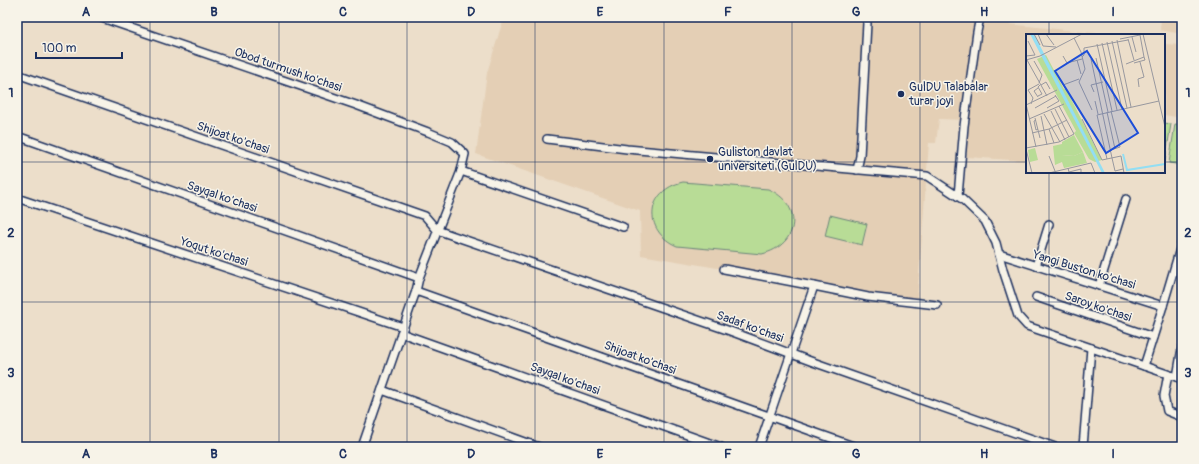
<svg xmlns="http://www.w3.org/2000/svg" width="1199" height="464" font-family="Pangolin,sans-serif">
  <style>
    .built { fill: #e4cfb5 }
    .pitch { fill: #b8dc96; stroke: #6a867a }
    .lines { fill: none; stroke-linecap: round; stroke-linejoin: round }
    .minor-casing { stroke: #1b2f5e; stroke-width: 10 }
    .minor { stroke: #f7f3e8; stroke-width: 7 }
    .grid { fill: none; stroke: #1b2f5e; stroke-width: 1; stroke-opacity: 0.55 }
    .poi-dot { fill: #1b2f5e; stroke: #f7f3e8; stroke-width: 1.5 }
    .labels { text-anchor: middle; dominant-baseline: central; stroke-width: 3; stroke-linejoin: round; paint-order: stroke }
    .street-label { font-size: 12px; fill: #1b2f5e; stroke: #f7f3e8 }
    .poi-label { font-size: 12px; fill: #1b2f5e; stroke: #f7f3e8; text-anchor: start }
    .inset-river { fill: none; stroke: #93def3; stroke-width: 2 }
    .inset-road { fill: none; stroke: #98989f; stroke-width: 1 }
    .view { fill: #1d4ed8; fill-opacity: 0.15; stroke: #1d4ed8; stroke-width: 2 }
    .inset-edge { fill: none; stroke: #1b2f5e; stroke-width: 2 }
    .neatline { fill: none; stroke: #1b2f5e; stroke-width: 1.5 }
    .grid-label { font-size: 13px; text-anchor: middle; font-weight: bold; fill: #1b2f5e }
  </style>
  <rect width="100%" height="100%" fill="#ecdeca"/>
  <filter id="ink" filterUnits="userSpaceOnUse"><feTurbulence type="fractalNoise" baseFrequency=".025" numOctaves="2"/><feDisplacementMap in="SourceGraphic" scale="8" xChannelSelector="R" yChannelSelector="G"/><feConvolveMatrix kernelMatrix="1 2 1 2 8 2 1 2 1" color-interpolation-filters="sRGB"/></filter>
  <g filter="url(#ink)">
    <g class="built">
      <polygon points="504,17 942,17 1114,35 1027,35 1027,161 967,157 967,120 939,119 936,143 929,143 917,302 641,255 640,211 476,154 487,73"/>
      <polygon points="1161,17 1182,17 1182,34 1160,30"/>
      <polygon points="1164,44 1182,45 1182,118 1164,115"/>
    </g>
    <g class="pitch">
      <polygon points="1164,123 1171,124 1165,162 1164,161"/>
      <polygon points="1175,124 1182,125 1182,165 1169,163"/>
      <path d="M683 182 768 189C804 204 800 245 762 254L677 246C642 231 646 190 683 182Z"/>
      <polygon points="830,215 867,224 862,245 825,236"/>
    </g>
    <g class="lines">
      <g class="minor-casing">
        <g id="minor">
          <polyline points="99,17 356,105 428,132 452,142 465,154 461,171 419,278 416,291 362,447"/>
          <polyline points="17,74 425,216 437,230 448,234 730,331 813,362 1055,447"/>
          <polyline points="17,136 419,278"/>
          <polyline points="547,139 627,149 927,176 962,199 985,221 996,243 1003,270 1018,316 1027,326 1182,379"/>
          <polyline points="857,170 860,156 867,23"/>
          <polyline points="461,171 623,227"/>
          <polyline points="958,196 964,126 977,32 980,17"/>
          <polyline points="17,198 403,327"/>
          <polyline points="999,254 1163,306"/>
          <polyline points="1036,266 1049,224"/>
          <polyline points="724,269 814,286 759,447"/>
          <polyline points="814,286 868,297 937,305"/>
          <polyline points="1099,286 1126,199"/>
          <polyline points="416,291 856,447"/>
          <polyline points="1036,297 1153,337"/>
          <polyline points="401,333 721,447"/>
          <polyline points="1144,366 1163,306 1182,242"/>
          <polyline points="1168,374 1164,396 1167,411 1182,417"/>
          <polyline points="1177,377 1182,348"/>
          <polyline points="382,390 539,447"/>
          <polyline points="1083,447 1091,348"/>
        </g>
      </g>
      <use href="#minor" class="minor"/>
    </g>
  </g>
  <path class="grid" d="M150 17V447M279 17V447M407 17V447M535 17V447M664 17V447M792 17V447M920 17V447M1049 17V35M17 162H1027M1164 162H1182M1049 172V447M17 302H1182"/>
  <g class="poi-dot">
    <circle cx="901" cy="94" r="4"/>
    <circle cx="710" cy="159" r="4"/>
  </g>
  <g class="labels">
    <g class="street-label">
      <text transform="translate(288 70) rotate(19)">Obod turmush ko'chasi</text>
      <text transform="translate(233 138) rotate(19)">Shijoat ko'chasi</text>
      <text transform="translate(222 197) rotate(19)">Sayqal ko'chasi</text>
      <text transform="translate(214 252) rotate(18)">Yoqut ko'chasi</text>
      <text transform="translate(1084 270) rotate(17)">Yangi Buston ko'chasi</text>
      <text transform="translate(1098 307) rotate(19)">Saroy ko'chasi</text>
      <text transform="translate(750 327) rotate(20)">Sadaf ko'chasi</text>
      <text transform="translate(640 358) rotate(20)">Shijoat ko'chasi</text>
      <text transform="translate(565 379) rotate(20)">Sayqal ko'chasi</text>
    </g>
    <g class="poi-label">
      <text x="909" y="87">GulDU Talabalar<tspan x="909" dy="14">turar joyi</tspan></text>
      <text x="718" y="152">Guliston davlat<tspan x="718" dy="14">universiteti (GulDU)</tspan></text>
    </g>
  </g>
  <g transform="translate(1026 34)">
    <rect width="139" height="139" fill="#ecdeca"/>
    <path d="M20 21 38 55H40L76 126 69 128 63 125 48 99 50 97 11 25ZM36 110V121L48 122 57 118 61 129 38 134 36 128 29 131 27 112ZM9 114 12 126 4 128 2 116Z" fill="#b8dc96"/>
    <path d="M48 101 57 118 48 122 36 121V108Z" fill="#b8dc96"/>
    <path d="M4 0H8L79 139H76Z" fill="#93def3"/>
    <path class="inset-river" d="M97 120 101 136 139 130"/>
    <path class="inset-road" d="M8 0 14 11M12 0 17 12 30 13M20 0 28 11M117 0 139 93M106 3 110 18M48 4 55 18 59 35 53 48 66 76M94 5 114 1 118 23M102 5 108 26M91 6 105 73M86 7 101 74M81 8 96 75M76 9 91 76M71 10 86 77M0 22 9 21 2 7M37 22 41 29 56 25M56 23 58 21V14L102 6M70 24 82 78M65 25 86 124M0 26 14 22 56 0M1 26 21 62M51 26 55 40M8 27 16 41 13 49M108 29 119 26 118 23M100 30 118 23M15 51 20 48 24 55M37 51 53 45M113 53 112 45 118 43 114 28M68 58 65 51 77 48M12 62 16 60 12 53 14 51M12 63 8 57 12 54M69 67 72 80M0 70 10 113M5 70 7 64 2 56 13 50M0 71 31 56M9 74 30 62M21 74 33 67 29 61M29 75 43 103M25 77 39 106M81 78 89 115M18 80 34 108M15 82 21 111M9 84 14 104M3 85 38 70M56 85 76 126 95 122 98 139M10 86 8 87 10 96 12 95M23 95 28 109M6 99 23 95 41 86M0 114 33 108 48 100 33 72M0 115 6 139M85 116 94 113 85 77M23 122 29 137M86 124 89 137 97 135M81 125 71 81 133 67M42 134 43 138 55 135V139M23 139 65 129 69 139"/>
    <path class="view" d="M61 17 112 99 80 119 29 37Z"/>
    <rect width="139" height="139" class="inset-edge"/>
  </g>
  <rect width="1199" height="464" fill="none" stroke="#f7f3e8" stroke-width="44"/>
  <path d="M36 52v6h86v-6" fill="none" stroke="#1b2f5e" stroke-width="2"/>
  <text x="42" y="52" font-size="12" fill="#1b2f5e" stroke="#f7f3e8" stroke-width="3" paint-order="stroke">100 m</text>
  <rect x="22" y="22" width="1155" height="420" class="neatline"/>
  <g class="grid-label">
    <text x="86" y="16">A</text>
    <text x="214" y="16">B</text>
    <text x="343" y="16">C</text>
    <text x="471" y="16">D</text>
    <text x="600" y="16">E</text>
    <text x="728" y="16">F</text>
    <text x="856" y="16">G</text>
    <text x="984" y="16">H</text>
    <text x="1113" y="16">I</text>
    <text x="11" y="97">1</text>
    <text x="1188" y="97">1</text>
    <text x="11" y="237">2</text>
    <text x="1188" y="237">2</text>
    <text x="11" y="377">3</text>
    <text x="1188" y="377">3</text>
    <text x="86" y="458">A</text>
    <text x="214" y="458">B</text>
    <text x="343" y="458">C</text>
    <text x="471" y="458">D</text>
    <text x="600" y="458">E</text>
    <text x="728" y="458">F</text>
    <text x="856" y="458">G</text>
    <text x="984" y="458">H</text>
    <text x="1113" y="458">I</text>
  </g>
</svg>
